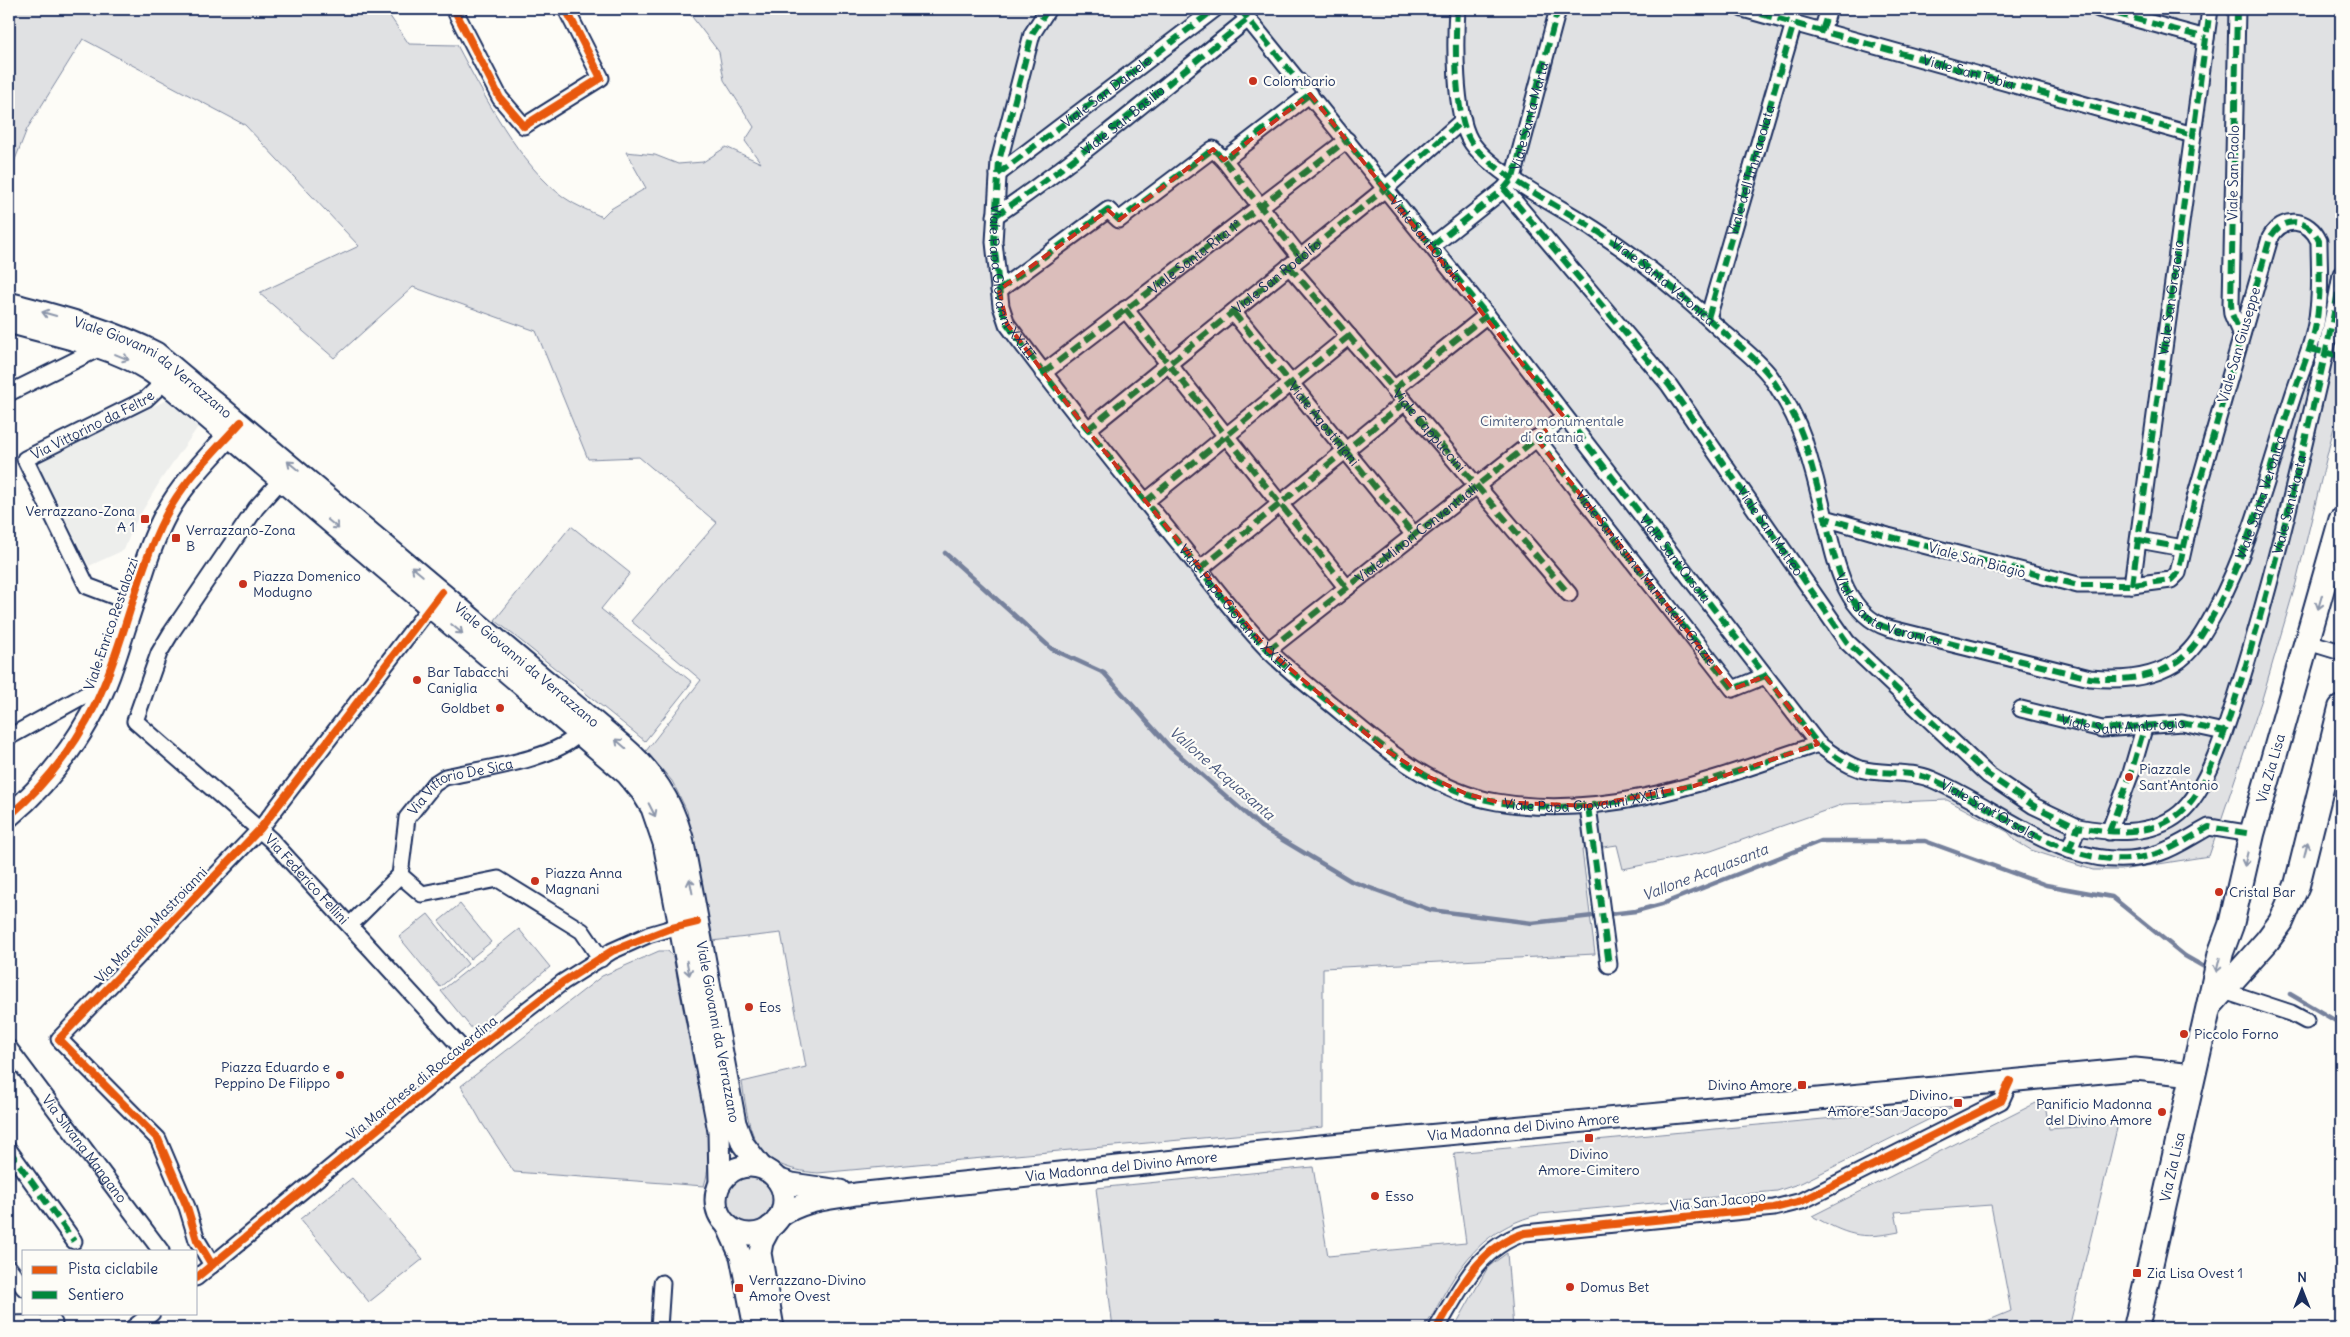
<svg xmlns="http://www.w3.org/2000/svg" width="2350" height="1337" font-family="Delius,sans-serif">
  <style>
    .built { fill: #edeeec }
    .green { fill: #e0e1e3; stroke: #7e88a0 }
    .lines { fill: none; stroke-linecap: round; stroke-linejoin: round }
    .stream { stroke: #76819c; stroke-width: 4.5 }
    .street-tunnel { stroke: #d0d3d8; stroke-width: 15; stroke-dasharray: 15 8; stroke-linecap: butt }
    .street-casing { stroke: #1b2f5e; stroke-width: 19 }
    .secondary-casing { stroke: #1b2f5e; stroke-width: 25 }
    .primary-casing { stroke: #1b2f5e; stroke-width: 28 }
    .street { stroke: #fdfcf7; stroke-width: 15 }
    .secondary { stroke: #fdfcf7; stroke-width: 21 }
    .primary { stroke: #fdfcf7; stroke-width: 24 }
    .quiet { stroke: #00873e; stroke-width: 6; stroke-dasharray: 12 6; stroke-linecap: butt }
    .cycleway-casing { stroke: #fdfcf7; stroke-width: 11 }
    .cycleway { stroke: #e8590c; stroke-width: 8 }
    .oneway { stroke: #8c96aa }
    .marked { fill: #c8321e; fill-opacity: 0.2; stroke: #c8321e; stroke-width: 4; stroke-dasharray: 10 6; stroke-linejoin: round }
    .poi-dot { fill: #c8321e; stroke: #fdfcf7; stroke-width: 2 }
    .labels { text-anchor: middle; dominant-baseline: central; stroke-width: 4.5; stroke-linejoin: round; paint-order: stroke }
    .street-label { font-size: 14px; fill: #1b2f5e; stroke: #fdfcf7 }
    .poi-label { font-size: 14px; fill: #1b2f5e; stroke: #fdfcf7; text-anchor: start }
    .park-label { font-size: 14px; fill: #4c5c7f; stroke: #fdfcf7 }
    .water-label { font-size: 15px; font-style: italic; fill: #49587d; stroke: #fdfcf7 }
  </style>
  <rect width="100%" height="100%" fill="#fdfcf7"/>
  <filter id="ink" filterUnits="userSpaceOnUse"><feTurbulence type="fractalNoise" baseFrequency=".02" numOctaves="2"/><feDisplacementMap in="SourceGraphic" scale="10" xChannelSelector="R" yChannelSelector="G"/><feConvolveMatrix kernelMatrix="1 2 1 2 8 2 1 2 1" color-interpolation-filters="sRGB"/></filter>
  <g filter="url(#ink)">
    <polygon class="built" points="167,400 198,427 162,478 134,525 124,550 89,566 37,462"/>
    <g class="green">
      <path d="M9 9H385L409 44 457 45C482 92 521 168 565 198 576 206 590 211 602 217L609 210 646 188 626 152 655 155 678 164 703 162 726 147 761 163 745 141 754 127 724 80 719 52 686 9H2341V398L2296 583 2262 699 2209 856 2121 870H2093L2031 850 2016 841 2008 832 1947 800 1844 804 1711 851 1623 869 1617 845 1582 850 1595 954 1323 968V1127L818 1173C754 1168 750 1137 742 1082L806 1067 781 933 712 941 687 811 672 781 646 751 701 680 631 621 717 523 639 457 588 459 536 331 413 287 334 358 259 293 359 246 245 125 83 39 27 129 9 175Z"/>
      <polygon points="571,526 630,573 601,609 692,682 645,741 495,620"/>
      <polygon points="460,904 491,942 470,959 439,921"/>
      <polygon points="428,914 468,964 440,987 399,937"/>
      <polygon points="519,929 550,967 473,1030 441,991"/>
      <path d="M659 951H668L673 957C680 993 687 1029 694 1066 702 1104 716 1149 704 1186L514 1172 482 1123 461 1086 602 976Z"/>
      <path d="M2036 1103H2045L2049 1129 2118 1124 2069 1328H1979L1982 1323 2011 1311 1991 1205 1895 1212 1899 1232C1859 1240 1848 1235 1812 1216Z"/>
      <path d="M1954 1107 1801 1183 1777 1191 1540 1214C1493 1226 1469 1251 1445 1292 1438 1304 1432 1320 1422 1328H1113L1096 1188 1313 1167 1328 1256 1466 1243 1454 1153Z"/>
      <circle cx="750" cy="1199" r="28"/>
      <polygon points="352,1178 423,1259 369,1302 300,1219"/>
      <polygon points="1507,1253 1513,1328 1454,1328 1488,1267"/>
    </g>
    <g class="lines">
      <g class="stream">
        <polyline points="945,553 1052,649 1104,673 1169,746 1261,827 1351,881 1431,910 1532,923 1636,911 1662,904 1821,841 1925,841 2046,885 2112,897 2185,956 2206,968"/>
        <polyline points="2290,994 2341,1024"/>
      </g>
      <polyline class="street-tunnel" points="2333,354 2341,356"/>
      <g class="street-casing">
        <g id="street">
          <polyline points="454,9 500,98 524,126 601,78 566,9"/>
          <path id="s1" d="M1048 9 1032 34 999 161 994 242 1001 306 1007 324C1063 399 1120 471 1179 543 1208 579 1236 617 1268 650 1291 673 1318 693 1343 714 1388 752 1437 792 1497 802 1609 821 1714 779 1818 744"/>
          <path id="s2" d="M1240 9 1487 315 1818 744C1831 753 1844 764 1860 769 1881 775 1911 770 1931 779 2003 809 2075 881 2159 853 2177 847 2192 836 2209 827L2252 834"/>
          <path id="s3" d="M1457 9C1455 41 1454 113 1470 140 1489 172 1561 207 1594 229 1640 259 1683 295 1723 332 1739 346 1757 359 1770 376 1784 396 1796 417 1804 440 1812 466 1819 492 1825 518 1835 558 1843 613 1888 628L2090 678C2121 681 2155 679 2181 659 2197 646 2206 628 2216 610 2252 542 2270 466 2294 393 2303 365 2316 338 2318 309 2321 287 2319 263 2319 241 2309 218 2282 215 2270 238L2195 498 2178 573 2171 580 2132 585H2078L1888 536 1825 518"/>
          <polyline points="1743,9 2193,135"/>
          <polyline points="2099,9 2206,38"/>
          <polyline points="2237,9 2231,304 2232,314 2241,335"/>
          <polyline points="1822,31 1829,9"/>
          <polyline points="1224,160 1300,257"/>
          <polyline points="998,174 1215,9"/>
          <path id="s4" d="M1504 189 1669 385 1847 642 1988 775 2034 806 2078 827"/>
          <path id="s5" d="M995 216C1084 156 1164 86 1248 19"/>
          <path id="s6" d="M1432 246 1504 189 1513 178 1558 9"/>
          <path id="s7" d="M1289 266 1569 594"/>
          <polyline points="999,290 1108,210 1119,220 1213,149 1224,160 1310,94"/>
          <polyline points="1125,309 1347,588"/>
          <polyline points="1233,312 1414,535"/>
          <polyline points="1708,318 1794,23"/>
          <path id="s8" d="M1043 373 1347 140"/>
          <polyline points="1394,389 1487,315"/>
          <polyline points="9,393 100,348"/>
          <path id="s9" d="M1087 430 1386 188 1463 120"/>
          <polyline points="1536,438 1733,689 1765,676"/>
          <path id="s10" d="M281 480 256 508 171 633 159 653 135 721 271 840 468 1055"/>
          <polyline points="1145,502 1349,336"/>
          <polyline points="2139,540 2183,548"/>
          <polyline points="1200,569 1405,402"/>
          <path id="s11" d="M2132 585 2210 9"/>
          <path id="s12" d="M132 603 87 586 25 459 146 399 164 382"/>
          <polyline points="2308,642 2341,652"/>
          <path id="s13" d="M1268 650 1564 417"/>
          <path id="s14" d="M2021 709 2102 729 2182 723 2224 732"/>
          <polyline points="9,737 105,684"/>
          <polyline points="1588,806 1609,965"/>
          <polyline points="2109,832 2131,773 2145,725"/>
          <path id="s15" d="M2069 850 2078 827C2111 833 2151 837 2180 813 2210 788 2229 718 2241 681 2266 601 2286 521 2305 440 2318 385 2332 330 2341 274"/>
          <polyline points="400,875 422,894 498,879 582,931 601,959"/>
          <path id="s16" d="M350 925 400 875 407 818 434 784 445 777C480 769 556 760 579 733"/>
          <polyline points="2224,991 2291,1013 2306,1021"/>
          <path id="s17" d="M9 1048 161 1251"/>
          <polyline points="9,1150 74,1241"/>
          <polyline points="212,1265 197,1240 187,1207 158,1139 59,1039 260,829 436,599"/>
          <polyline points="9,1268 24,1288"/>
          <polyline points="196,1278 468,1055 563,982 612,951 648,935 689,923"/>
          <polyline points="9,1324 54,1323"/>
          <polyline points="133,1328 152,1313"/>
          <polyline points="659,1328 662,1283"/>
          <path d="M1437 1328C1460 1289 1479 1247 1525 1233L1774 1208 1802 1201 2001 1101 2010 1081"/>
        </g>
      </g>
      <g class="secondary-casing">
        <g id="secondary">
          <path id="s18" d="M9 303C59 317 110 329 156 353L623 746C653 772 671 800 682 838L735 1123 743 1144 761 1167"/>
          <path d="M9 322C52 335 108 344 147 369 166 381 183 398 201 412L627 774 642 792 652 808 664 843 719 1131 720 1183"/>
          <path d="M9 816C41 789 69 754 90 717 111 680 121 636 135 596 144 568 152 540 166 514 184 481 213 454 237 426"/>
          <circle cx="750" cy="1200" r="34"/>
          <polyline points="777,1179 792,1184 840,1191"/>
          <path id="s19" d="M779 1217C801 1200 829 1199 856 1194L1310 1147 2135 1069 2194 1075"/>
          <polyline points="727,1225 741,1256 755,1328"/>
          <polyline points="770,1227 762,1242 760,1253 773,1328"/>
        </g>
      </g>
      <g class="primary-casing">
        <g id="primary">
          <polyline points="2210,1005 2267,941 2281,922 2297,885 2341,708"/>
          <path id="s20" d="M2136 1328 2221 952 2231 925 2252 834 2341 521"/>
        </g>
      </g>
      <use href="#street" class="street"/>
      <use href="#secondary" class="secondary"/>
      <use href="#primary" class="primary"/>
      <g class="quiet">
        <path d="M1048 9 1032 34 999 161 994 242 1001 306 1007 324C1063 399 1120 471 1179 543 1208 579 1236 617 1268 650 1291 673 1318 693 1343 714 1388 752 1437 792 1497 802 1609 821 1714 779 1818 744"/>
        <path d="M1240 9 1487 315 1818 744C1831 753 1844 764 1860 769 1881 775 1911 770 1931 779 2003 809 2075 881 2159 853 2177 847 2192 836 2209 827L2252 834"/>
        <path d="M1457 9C1455 41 1454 113 1470 140 1489 172 1561 207 1594 229 1640 259 1683 295 1723 332 1739 346 1757 359 1770 376 1784 396 1796 417 1804 440 1812 466 1819 492 1825 518 1835 558 1843 613 1888 628L2090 678C2121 681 2155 679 2181 659 2197 646 2206 628 2216 610 2252 542 2270 466 2294 393 2303 365 2316 338 2318 309 2321 287 2319 263 2319 241 2309 218 2282 215 2270 238L2195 498 2178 573 2171 580 2132 585H2078L1888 536 1825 518"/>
        <path id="s21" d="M1743 9 2193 135"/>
        <polyline points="2099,9 2206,38"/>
        <polyline points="2237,9 2231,304 2232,314 2241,335"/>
        <polyline points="1822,31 1829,9"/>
        <polyline points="1224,160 1300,257"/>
        <path id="s22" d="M998 174 1215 9"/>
        <polyline points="1504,189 1669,385 1847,642 1988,775 2034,806 2078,827"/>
        <path d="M995 216C1084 156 1164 86 1248 19"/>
        <polyline points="1432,246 1504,189 1513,178 1558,9"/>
        <polyline points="1289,266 1569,594"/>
        <polyline points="999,290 1108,210 1119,220 1213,149 1224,160 1310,94"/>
        <polyline points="1125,309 1347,588"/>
        <path id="s23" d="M1233 312 1414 535"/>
        <path id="s24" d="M1708 318 1794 23"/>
        <polyline points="2310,349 2341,356"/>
        <polyline points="1043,373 1347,140"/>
        <polyline points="1394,389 1487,315"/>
        <polyline points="1087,430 1386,188 1463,120"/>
        <path id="s25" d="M1536 438 1733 689 1765 676"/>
        <polyline points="1145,502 1349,336"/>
        <polyline points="2139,540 2183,548"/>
        <polyline points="1200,569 1405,402"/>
        <polyline points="2132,585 2210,9"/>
        <polyline points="1268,650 1564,417"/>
        <polyline points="2021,709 2102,729 2182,723 2224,732"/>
        <polyline points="1588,806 1609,965"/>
        <polyline points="2109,832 2131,773 2145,725"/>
        <path d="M2069 850 2078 827C2111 833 2151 837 2180 813 2210 788 2229 718 2241 681 2266 601 2286 521 2305 440 2318 385 2332 330 2341 274"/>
        <polyline points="9,1150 74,1241"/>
      </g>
      <g class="cycleway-casing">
        <g id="cycleway">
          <polyline points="454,9 500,98 524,126 601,78 566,9"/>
          <path d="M9 816C50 781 84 735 104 685 127 630 138 570 165 517 183 481 214 452 241 422"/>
          <polyline points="212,1265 197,1240 187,1207 158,1139 59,1039 260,829 442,592"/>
          <polyline points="196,1278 468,1055 563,982 612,951 668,929 697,922"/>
          <path d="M1437 1328C1460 1289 1479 1247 1525 1233L1774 1208 1802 1201 2001 1101 2010 1081"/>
        </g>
      </g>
      <use href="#cycleway" class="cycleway"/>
    </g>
    <defs><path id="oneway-shaft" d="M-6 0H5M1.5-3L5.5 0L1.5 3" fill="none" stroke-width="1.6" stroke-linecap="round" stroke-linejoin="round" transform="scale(1.25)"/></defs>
    <g class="oneway">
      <use href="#oneway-shaft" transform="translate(49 314) rotate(-164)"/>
      <use href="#oneway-shaft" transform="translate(122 357) rotate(23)"/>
      <use href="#oneway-shaft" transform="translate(293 466) rotate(-140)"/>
      <use href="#oneway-shaft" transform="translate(333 524) rotate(40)"/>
      <use href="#oneway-shaft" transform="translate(417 571) rotate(-140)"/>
      <use href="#oneway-shaft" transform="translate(2320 602) rotate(106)"/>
      <use href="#oneway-shaft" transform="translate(457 629) rotate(40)"/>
      <use href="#oneway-shaft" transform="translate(621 744) rotate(-139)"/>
      <use href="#oneway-shaft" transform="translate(652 810) rotate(63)"/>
      <use href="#oneway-shaft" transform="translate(2306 849) rotate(-76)"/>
      <use href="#oneway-shaft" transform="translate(2246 859) rotate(103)"/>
      <use href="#oneway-shaft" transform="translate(691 886) rotate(-101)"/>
      <use href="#oneway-shaft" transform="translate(2218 965) rotate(103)"/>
      <use href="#oneway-shaft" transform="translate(688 968) rotate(79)"/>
    </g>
  </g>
  <path class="marked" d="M1310 94 1564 417 1536 438 1733 689 1765 676 1818 744 1694 786 1588 806 1497 802 1467 794 1427 776 1384 749 1268 650 1087 430 1007 324 999 290 1108 210 1119 220 1213 149 1224 160Z"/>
  <g class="poi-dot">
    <circle cx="1253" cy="81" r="5"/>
    <rect x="140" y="514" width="10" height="10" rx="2.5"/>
    <rect x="171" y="533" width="10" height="10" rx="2.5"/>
    <circle cx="243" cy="584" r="5"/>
    <circle cx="417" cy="680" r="5"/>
    <circle cx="500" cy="708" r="5"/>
    <circle cx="2129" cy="777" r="5"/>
    <circle cx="535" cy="881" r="5"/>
    <circle cx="2219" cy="892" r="5"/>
    <circle cx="749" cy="1007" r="5"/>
    <circle cx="2184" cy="1034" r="5"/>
    <circle cx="340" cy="1075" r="5"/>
    <rect x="1797" y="1080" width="10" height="10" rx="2.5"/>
    <rect x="1953" y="1098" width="10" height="10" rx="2.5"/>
    <circle cx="2162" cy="1112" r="5"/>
    <rect x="1584" y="1133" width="10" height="10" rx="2.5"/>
    <circle cx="1375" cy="1196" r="5"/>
    <rect x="2132" y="1268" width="10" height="10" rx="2.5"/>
    <circle cx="1570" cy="1287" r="5"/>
    <rect x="734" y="1283" width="10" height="10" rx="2.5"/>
  </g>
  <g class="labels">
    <g class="street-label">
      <text stroke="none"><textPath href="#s21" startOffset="234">Viale San Tobia</textPath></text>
      <text stroke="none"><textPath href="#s22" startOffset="136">Viale San Daniele</textPath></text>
      <text stroke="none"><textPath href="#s6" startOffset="170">Viale Santa Marta</textPath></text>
      <text stroke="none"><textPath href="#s5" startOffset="160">Viale San Basilio</textPath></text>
      <text stroke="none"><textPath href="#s24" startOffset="154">Viale dell'Immacolata</textPath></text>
      <text transform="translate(2233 173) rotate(-89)">Viale San Paolo</text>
      <text stroke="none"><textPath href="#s2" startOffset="296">Viale Sant'Orsola</textPath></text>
      <text stroke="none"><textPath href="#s8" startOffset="191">Viale Santa Rita 1°</textPath></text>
      <text stroke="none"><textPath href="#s9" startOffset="244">Viale San Rodolfo</textPath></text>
      <text stroke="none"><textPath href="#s1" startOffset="286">Viale Papa Giovanni XXIII</textPath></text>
      <text stroke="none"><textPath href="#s3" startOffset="374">Viale Santa Veronica</textPath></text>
      <text stroke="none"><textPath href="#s11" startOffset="290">Viale San Gregorio</textPath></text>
      <text transform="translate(2239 345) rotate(-74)">Viale San Giuseppe</text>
      <text stroke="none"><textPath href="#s18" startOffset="160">Viale Giovanni da Verrazzano</textPath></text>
      <text stroke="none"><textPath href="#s12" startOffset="265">Via Vittorino da Feltre</textPath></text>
      <text stroke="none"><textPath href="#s23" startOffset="144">Viale Agostiniani</textPath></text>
      <text stroke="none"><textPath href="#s7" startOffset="216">Viale Cappuccini</textPath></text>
      <text stroke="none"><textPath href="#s3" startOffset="1288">Viale Santa Veronica</textPath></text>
      <text stroke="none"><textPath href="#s15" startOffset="461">Viale Sant'Agata</textPath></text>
      <text stroke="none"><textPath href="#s4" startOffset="434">Viale San Matteo</textPath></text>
      <text stroke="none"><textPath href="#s13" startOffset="189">Viale Minori Conventuali</textPath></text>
      <text stroke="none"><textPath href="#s2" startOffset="701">Viale Sant'Orsola</textPath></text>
      <text transform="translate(1977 560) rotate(15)">Viale San Biagio</text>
      <text stroke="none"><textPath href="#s25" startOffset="178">Viale Santissima Maria delle Grazie</textPath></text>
      <text stroke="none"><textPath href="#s3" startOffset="792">Viale Santa Veronica</textPath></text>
      <text stroke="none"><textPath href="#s1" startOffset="690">Viale Papa Giovanni XXIII</textPath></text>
      <text transform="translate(111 624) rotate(-71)">Viale Enrico Pestalozzi</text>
      <text stroke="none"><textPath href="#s18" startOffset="640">Viale Giovanni da Verrazzano</textPath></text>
      <text stroke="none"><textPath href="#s14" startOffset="104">Viale Sant'Ambrogio</textPath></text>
      <text stroke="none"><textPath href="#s20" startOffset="576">Via Zia Lisa</textPath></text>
      <text stroke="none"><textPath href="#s16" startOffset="194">Via Vittorio De Sica</textPath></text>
      <text stroke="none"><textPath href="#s1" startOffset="1110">Viale Papa Giovanni XXIII</textPath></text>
      <text stroke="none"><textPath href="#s2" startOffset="1121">Viale Sant'Orsola</textPath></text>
      <text stroke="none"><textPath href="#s10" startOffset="518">Via Federico Fellini</textPath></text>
      <text transform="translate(151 925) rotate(-46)">Via Marcello Mastroianni</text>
      <text stroke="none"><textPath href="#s18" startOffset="1074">Viale Giovanni da Verrazzano</textPath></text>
      <text transform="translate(422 1078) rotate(-39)">Via Marchese di Roccaverdina</text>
      <text stroke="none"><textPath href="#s19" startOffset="752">Via Madonna del Divino Amore</textPath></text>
      <text stroke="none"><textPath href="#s17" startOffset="126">Via Silvana Mangano</textPath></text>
      <text stroke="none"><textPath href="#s19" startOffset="348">Via Madonna del Divino Amore</textPath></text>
      <text stroke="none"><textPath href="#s20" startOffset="165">Via Zia Lisa</textPath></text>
      <text transform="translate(1718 1201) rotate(-6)">Via San Jacopo</text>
    </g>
    <g class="poi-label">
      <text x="1263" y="81">Colombario</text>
      <text x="135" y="511" text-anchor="end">Verrazzano-Zona<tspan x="135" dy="16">A 1</tspan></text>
      <text x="186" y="530">Verrazzano-Zona<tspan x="186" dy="16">B</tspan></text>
      <text x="253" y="576">Piazza Domenico<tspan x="253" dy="16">Modugno</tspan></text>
      <text x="427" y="672">Bar Tabacchi<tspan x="427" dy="16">Caniglia</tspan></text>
      <text x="490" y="708" text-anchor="end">Goldbet</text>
      <text x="2139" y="769">Piazzale<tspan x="2139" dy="16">Sant'Antonio</tspan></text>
      <text x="545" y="873">Piazza Anna<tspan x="545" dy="16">Magnani</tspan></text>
      <text x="2229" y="892">Cristal Bar</text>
      <text x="759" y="1007">Eos</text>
      <text x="2194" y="1034">Piccolo Forno</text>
      <text x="330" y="1067" text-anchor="end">Piazza Eduardo e<tspan x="330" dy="16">Peppino De Filippo</tspan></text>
      <text x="1792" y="1085" text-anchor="end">Divino Amore</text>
      <text x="1948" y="1095" text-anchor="end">Divino<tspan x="1948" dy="16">Amore-San Jacopo</tspan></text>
      <text x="2152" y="1104" text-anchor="end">Panificio Madonna<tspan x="2152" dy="16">del Divino Amore</tspan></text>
      <text x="1589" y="1154" text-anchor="middle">Divino<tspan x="1589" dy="16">Amore-Cimitero</tspan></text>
      <text x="1385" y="1196">Esso</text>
      <text x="2147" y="1273">Zia Lisa Ovest 1</text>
      <text x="749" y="1280">Verrazzano-Divino<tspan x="749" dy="16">Amore Ovest</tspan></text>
      <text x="1580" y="1287">Domus Bet</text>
    </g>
    <g class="park-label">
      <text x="1552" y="421">Cimitero monumentale<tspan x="1552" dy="16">di Catania</tspan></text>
    </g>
    <g class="water-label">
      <text transform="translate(1222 773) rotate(41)">Vallone Acquasanta</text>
      <text transform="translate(1705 872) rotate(-21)">Vallone Acquasanta</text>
    </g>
  </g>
  <rect width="2350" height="1337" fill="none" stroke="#fdfcf7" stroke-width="30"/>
  <rect x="15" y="15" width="2320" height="1307" fill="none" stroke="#1b2f5e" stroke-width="2" filter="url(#ink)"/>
  <rect x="22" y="1250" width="175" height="65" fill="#fdfcf7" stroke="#a3aaba"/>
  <rect x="32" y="1266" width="25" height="8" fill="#e8590c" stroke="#a3aaba"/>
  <text x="68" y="1274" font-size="15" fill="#1b2f5e">Pista ciclabile</text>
  <rect x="32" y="1291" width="25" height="8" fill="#00873e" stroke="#a3aaba"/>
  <text x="68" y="1300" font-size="15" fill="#1b2f5e">Sentiero</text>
  <g transform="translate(2302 1290)" stroke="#fdfcf7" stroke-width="4" paint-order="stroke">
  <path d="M0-4L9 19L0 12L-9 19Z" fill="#1b2f5e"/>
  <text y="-8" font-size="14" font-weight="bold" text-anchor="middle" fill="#1b2f5e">N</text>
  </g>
</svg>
